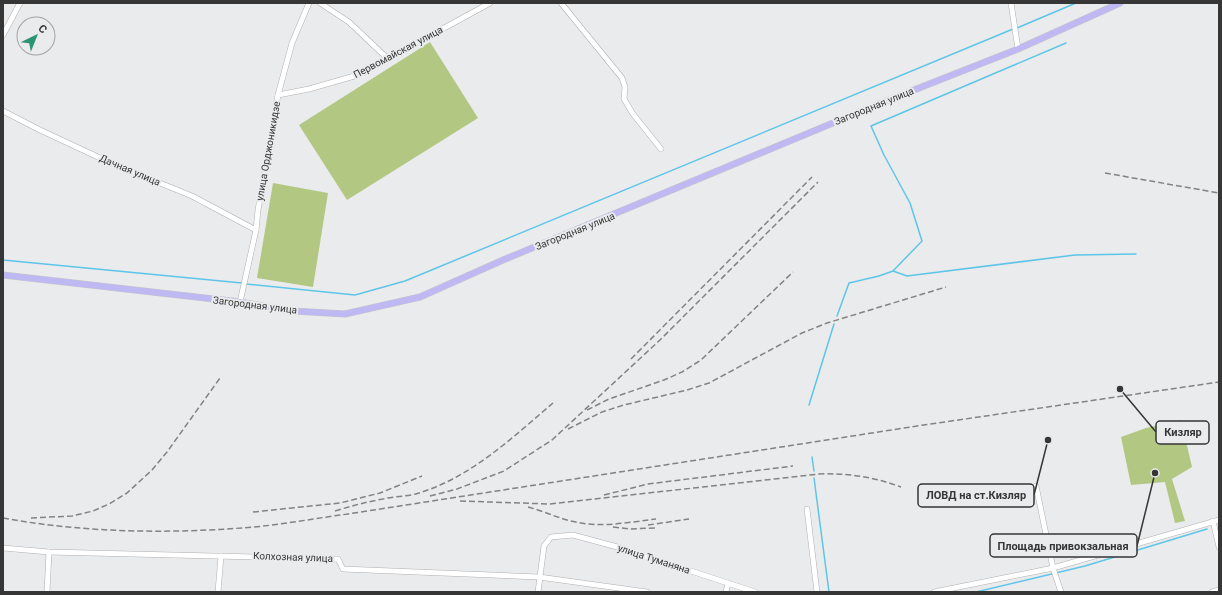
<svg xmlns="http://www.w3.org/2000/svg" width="1222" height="595" font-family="Roboto,sans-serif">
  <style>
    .green { fill: #b2c882 }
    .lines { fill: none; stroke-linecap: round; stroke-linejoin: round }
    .stream { stroke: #5ec5e9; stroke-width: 1.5 }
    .minor-casing { stroke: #b0b0b2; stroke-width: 6 }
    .major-casing { stroke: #c7c7c7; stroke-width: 7 }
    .minor { stroke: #fff; stroke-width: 5 }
    .major { stroke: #beb9f2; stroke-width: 6 }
    .rail { stroke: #838384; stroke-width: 1.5; stroke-dasharray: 6 3; stroke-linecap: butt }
    .labels { text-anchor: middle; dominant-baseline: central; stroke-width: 4; stroke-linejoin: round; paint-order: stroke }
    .street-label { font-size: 10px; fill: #363637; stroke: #eaebec }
    .leader { fill: none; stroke: #363637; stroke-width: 1.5 }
    .callout-dot { fill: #363637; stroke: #eaebec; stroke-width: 1.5 }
    .callout { fill: #eaebec; stroke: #363637; stroke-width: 1.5 }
    .callout-label { font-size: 11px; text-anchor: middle; font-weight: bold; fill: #363637 }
  </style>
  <rect width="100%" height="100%" fill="#eaebec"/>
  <g class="green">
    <polygon points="430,42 478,118 347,200 299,125"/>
    <polygon points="273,183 328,193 313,287 257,278"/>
    <polygon points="1181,420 1192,467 1172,479 1185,521 1175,523 1165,482 1131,485 1121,437 1146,428"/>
  </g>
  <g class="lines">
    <g class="stream">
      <polyline points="1017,28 1076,3"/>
      <polyline points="3,260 242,283"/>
      <polyline points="893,271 907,276 1075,255 1136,254"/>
      <polyline points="246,284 355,295 405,281 1013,29"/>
      <polyline points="837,316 849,283 879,276 893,271 922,241 910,203 884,155 871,126 1066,43"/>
      <polyline points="809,405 834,324"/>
      <polyline points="812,457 814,471"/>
      <polyline points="814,478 829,592"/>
      <polyline points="976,592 1085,566 1207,529"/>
    </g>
    <g class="minor-casing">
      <g id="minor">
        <polyline points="320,3 349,22 388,59"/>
        <polyline points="561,3 622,78 625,87 624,99 633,114 661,149"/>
        <polyline points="1011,3 1018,49"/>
        <polyline points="3,35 20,3"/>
        <polyline points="278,95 309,89 358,75 490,3"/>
        <polyline points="3,111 40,130 113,164 192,196 256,230"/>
        <polyline points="240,302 256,230 258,210 278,95 292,43 309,3"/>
        <polyline points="1036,486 1053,568 1061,592"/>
        <polyline points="807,509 817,592"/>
        <polyline points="1213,521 1219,547"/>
        <polyline points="3,548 49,552 338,559 343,569 539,577 647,592"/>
        <polyline points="47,592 49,552"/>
        <polyline points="218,592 221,556"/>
        <polyline points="538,592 544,546 551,537 573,535 621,548 755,592"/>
        <polyline points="726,592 728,583"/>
        <polyline points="934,592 1053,568 1219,520"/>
        <polyline points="1212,592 1219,590"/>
      </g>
    </g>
    <g class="major-casing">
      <polyline id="major" points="3,275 240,302 293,311 345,314 420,297 503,260 881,103 1018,49 1120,3"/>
    </g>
    <use href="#minor" class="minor"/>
    <use href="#major" class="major"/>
    <g class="rail">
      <polyline points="1105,173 1219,193"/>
      <polyline points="631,359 812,177"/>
      <polyline points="587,410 609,399 664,380 682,372 701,360 793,272"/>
      <polyline points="568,429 602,412 624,405 687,390 709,383 802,333 827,323 946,287"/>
      <polyline points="604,495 648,484 793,466"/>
      <polyline points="430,496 457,489 504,471 552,440 660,340 818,182"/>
      <path d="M460 501 550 504 819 474C848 473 874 477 901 487"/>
      <path d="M528 507C544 511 559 519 576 522 602 528 630 522 656 519"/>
      <path d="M335 511C351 506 366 502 383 499 394 496 407 497 419 493 471 477 512 438 553 403"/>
      <polyline points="253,512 340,503 380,493 422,476"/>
      <path d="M3 518C85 533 171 534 254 527 286 524 317 518 348 514L917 426 1219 382"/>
      <polyline points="31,518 72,516 93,511 109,504 127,493 152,470 167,452 220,378"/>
      <polyline points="648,525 689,519"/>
      <polyline points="613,527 629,529 655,528"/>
    </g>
  </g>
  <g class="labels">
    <g class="street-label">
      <text transform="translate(398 52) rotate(-28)">Первомайская улица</text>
      <text transform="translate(874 106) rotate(-22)">Загородная улица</text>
      <text transform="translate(268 151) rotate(-80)">улица Орджоникидзе</text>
      <text transform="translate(130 170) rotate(23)">Дачная улица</text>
      <text transform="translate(575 231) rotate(-22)">Загородная улица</text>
      <text transform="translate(255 305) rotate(7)">Загородная улица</text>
      <text transform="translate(293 557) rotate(2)">Колхозная улица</text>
      <text transform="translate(654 559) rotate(18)">улица Туманяна</text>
    </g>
  </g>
  <path class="leader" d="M1120 389L1156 432M1048 440L1034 495M1155 473L1137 546"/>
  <g class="callout-dot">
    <circle cx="1120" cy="389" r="4"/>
    <circle cx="1048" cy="440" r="4"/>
    <circle cx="1155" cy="473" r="4"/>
  </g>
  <g class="callout">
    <rect x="1156" y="421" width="53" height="23" rx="4"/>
    <rect x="918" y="484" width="116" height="23" rx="4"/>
    <rect x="990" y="534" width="147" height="23" rx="4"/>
  </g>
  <g class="callout-label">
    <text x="1183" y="436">Кизляр</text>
    <text x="976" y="499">ЛОВД на ст.Кизляр</text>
    <text x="1063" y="550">Площадь привокзальная</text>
  </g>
  <rect width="1222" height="595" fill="none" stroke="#363637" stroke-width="8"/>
  <g transform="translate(36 36) rotate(43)"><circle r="19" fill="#eaebec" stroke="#a2a3a4"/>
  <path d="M0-3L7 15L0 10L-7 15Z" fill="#2b9472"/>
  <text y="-6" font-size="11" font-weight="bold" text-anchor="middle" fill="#363637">С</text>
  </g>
</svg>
